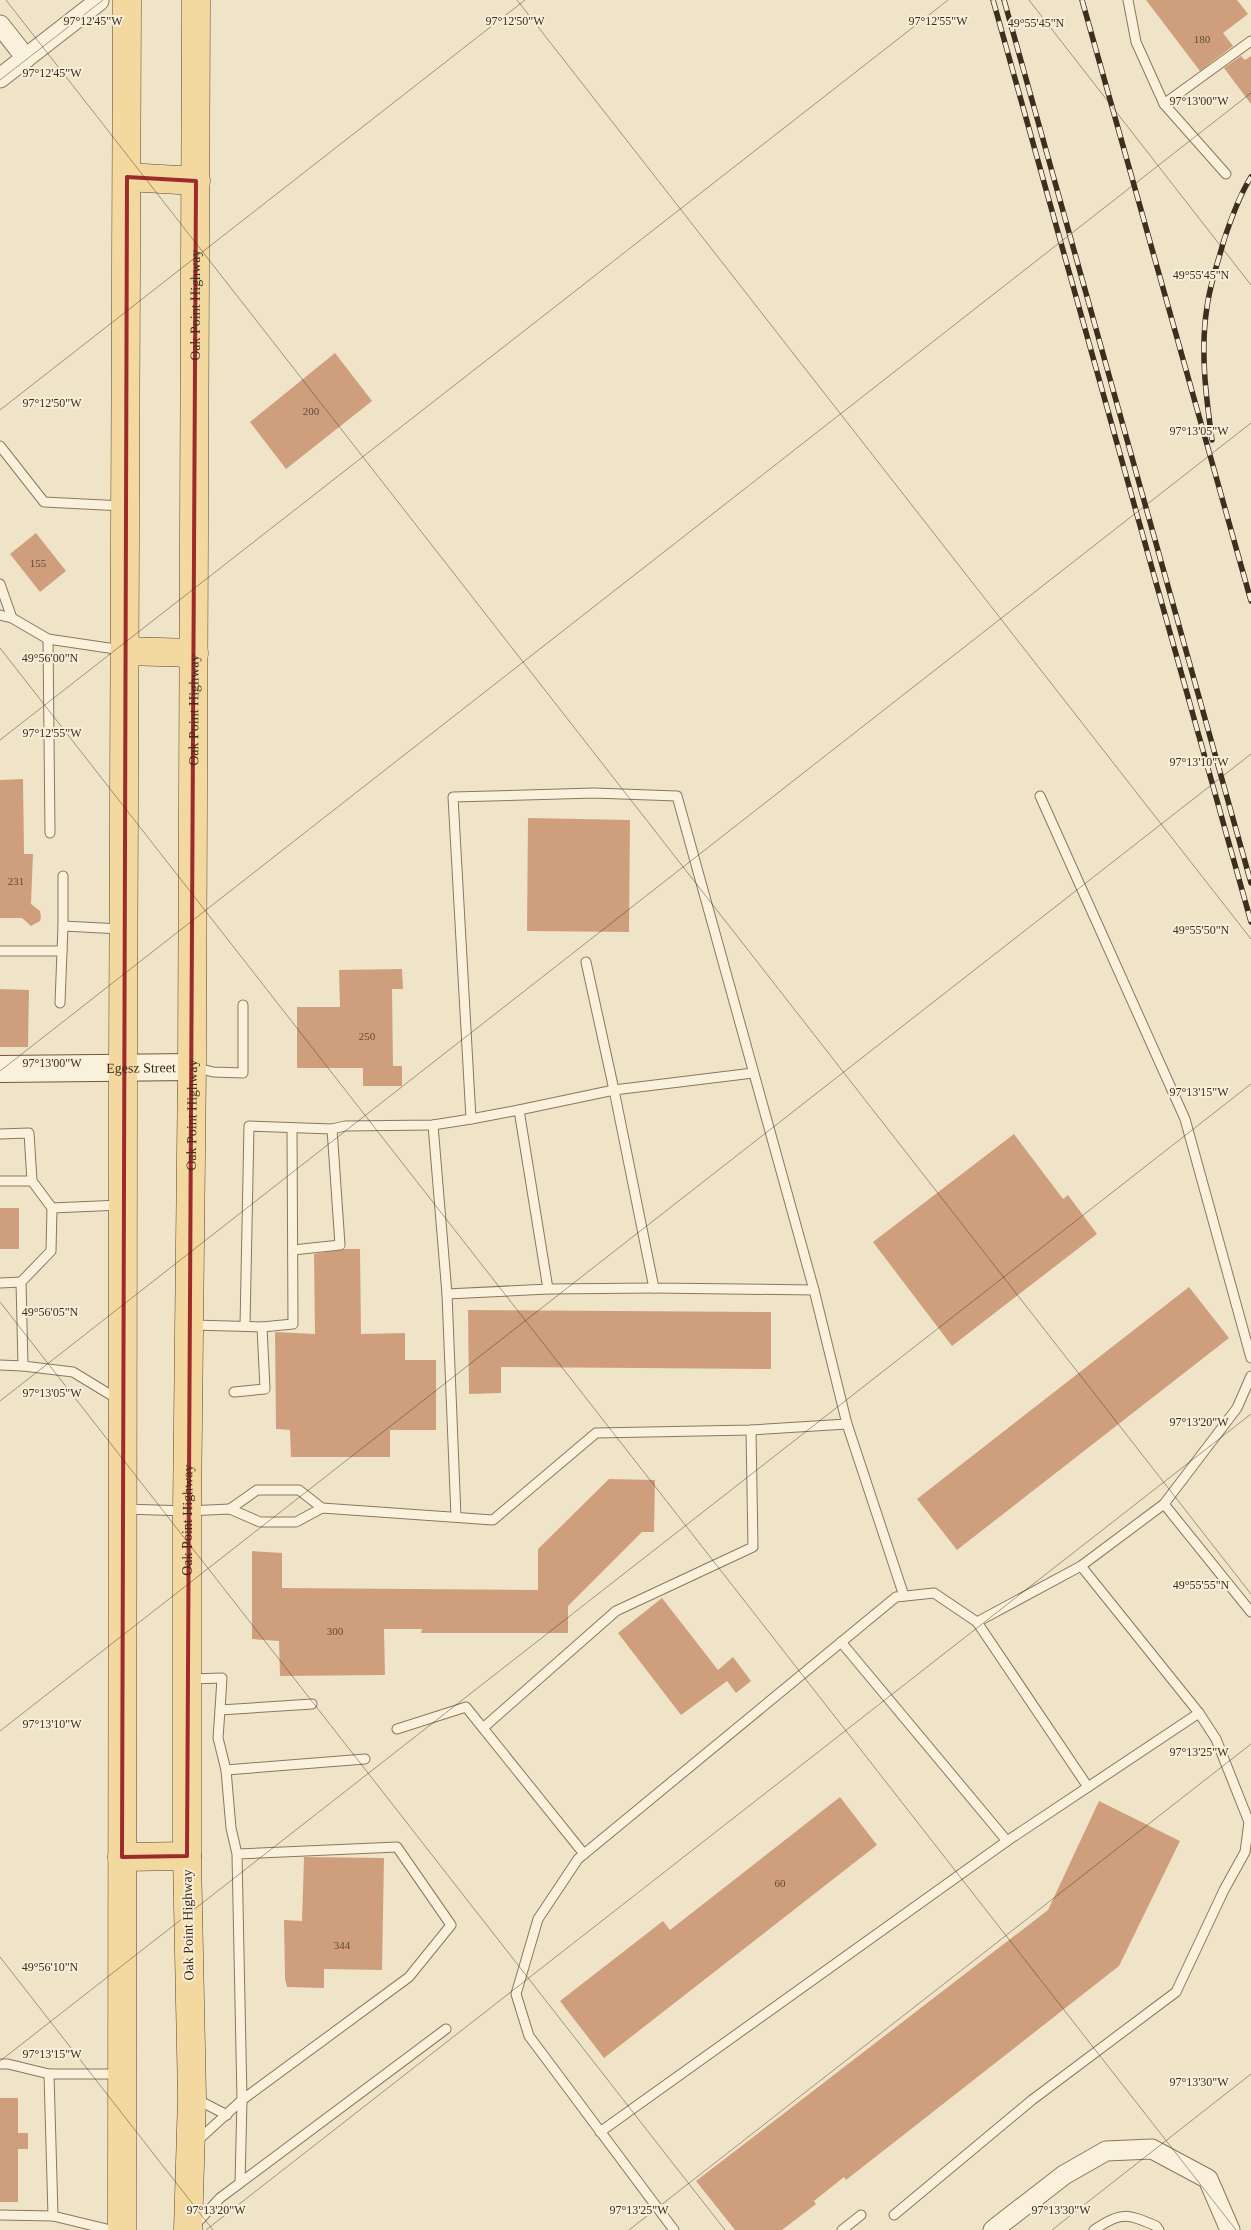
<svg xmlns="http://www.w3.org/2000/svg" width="1251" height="2230" font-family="'Times New Roman',serif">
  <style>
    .building { fill: #cf9f7d }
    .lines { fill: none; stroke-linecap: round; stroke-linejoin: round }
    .lane-casing { stroke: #8d765c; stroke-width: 11 }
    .street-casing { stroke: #8d765c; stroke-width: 21 }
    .secondary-casing { stroke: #6f573f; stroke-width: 28 }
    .primary-casing { stroke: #5b4430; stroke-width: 29 }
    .lane { stroke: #faf1dc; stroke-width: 9 }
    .street { stroke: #faf1dc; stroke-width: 19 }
    .secondary { stroke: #faf1dc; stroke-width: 26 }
    .primary { stroke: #f3d9a0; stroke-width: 28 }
    .rail-casing { stroke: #3d2e20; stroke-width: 5.5 }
    .rail { stroke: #f7eed8; stroke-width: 4; stroke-dasharray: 11; stroke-linecap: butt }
    .marked { fill: none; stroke: #9e2a2b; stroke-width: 4; stroke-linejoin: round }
    .ticks { fill: none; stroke: #3d2e20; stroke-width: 1; stroke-opacity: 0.45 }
    .labels { text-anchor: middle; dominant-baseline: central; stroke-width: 4; stroke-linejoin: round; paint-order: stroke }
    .number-label { font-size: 11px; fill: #624a37 }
    .street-label { font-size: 14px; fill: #3d2e20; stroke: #f7eed8 }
    .ticks-label { font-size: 12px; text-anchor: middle; fill: #3d2e20; stroke: #f7eed8; stroke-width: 4; stroke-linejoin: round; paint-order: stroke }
  </style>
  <rect width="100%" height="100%" fill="#f0e4c8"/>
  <g class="building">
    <polygon points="1146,0 1237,0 1248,14 1223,33 1233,46 1200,71"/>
    <polygon points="1241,56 1245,60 1251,56 1251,104 1224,68"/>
    <polygon points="335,353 372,401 286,469 250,422"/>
    <polygon points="36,533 66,571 40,592 10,554"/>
    <polygon points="23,779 24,854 33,854 31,904 40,911 41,917 40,921 31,926 22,918 0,918 0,780"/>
    <polygon points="528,818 630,820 629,932 527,931"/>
    <polygon points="402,969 403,989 392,989 393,1066 402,1066 402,1086 363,1086 363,1068 297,1068 297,1007 340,1007 339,970"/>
    <polygon points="0,989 29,990 28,1047 0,1047"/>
    <polygon points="1014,1134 1063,1199 1068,1195 1097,1234 952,1346 873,1242"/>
    <rect x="0" y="1208" width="19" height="41"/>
    <polygon points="344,1249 360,1249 361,1334 405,1333 405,1360 436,1360 436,1430 390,1430 390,1457 291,1457 290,1430 276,1429 275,1332 315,1334 314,1254"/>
    <polygon points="1189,1287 1229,1338 957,1550 917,1499"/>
    <polygon points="468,1310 771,1312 771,1369 501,1367 501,1393 469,1394"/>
    <polygon points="609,1479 655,1480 654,1532 642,1532 568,1606 568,1633 421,1633 422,1629 384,1629 385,1675 280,1676 279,1641 252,1639 252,1551 282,1553 282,1588 538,1590 538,1549"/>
    <polygon points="662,1598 718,1670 733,1657 751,1681 736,1693 727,1681 681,1715 618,1633"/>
    <polygon points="840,1797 877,1845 604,2058 560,2001 663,1921 670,1930"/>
    <polygon points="1099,1801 1180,1841 1119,1966 846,2180 844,2177 814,2201 816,2204 782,2230 735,2230 696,2181 1048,1910"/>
    <polygon points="304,1857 384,1858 382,1970 324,1969 324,1988 287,1987 285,1979 284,1920 302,1921"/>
    <polygon points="0,2098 18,2098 18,2133 28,2133 28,2149 18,2149 18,2202 0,2202"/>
  </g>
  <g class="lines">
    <g class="lane-casing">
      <g id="lane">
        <polyline points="1128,0 1136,42 1164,104 1251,41"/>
        <polyline points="1164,104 1226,174"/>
        <polyline points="0,446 44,502 123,506"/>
        <polyline points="0,584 12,618"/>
        <polyline points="0,615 12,618 48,639 122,650"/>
        <polyline points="48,639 50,833"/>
        <polyline points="1040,796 1185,1119 1251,1358"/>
        <polyline points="63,926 121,929"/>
        <polyline points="0,951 62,951"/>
        <polyline points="60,1003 63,926 63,876"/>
        <polyline points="194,1067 213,1072 243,1073 243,1005"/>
        <polyline points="753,1073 614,1090 654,1288 814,1290"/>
        <polyline points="519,1110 614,1090 586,962"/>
        <polyline points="433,1125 447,1294 456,1517"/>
        <polyline points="332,1129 345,1126 433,1125 471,1119 453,797 594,793 677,796 814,1290 847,1424 904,1596"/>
        <polyline points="0,1134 29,1133 32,1181 52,1208 121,1205"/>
        <polyline points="0,1181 32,1181"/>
        <polyline points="52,1208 51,1251 21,1282 23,1366 73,1372 119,1400"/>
        <polyline points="0,1283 21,1282"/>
        <polyline points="548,1289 654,1288"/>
        <polyline points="447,1294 548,1289 519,1110 471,1119"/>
        <polyline points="193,1325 262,1327 265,1389 234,1392"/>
        <polyline points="245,1326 249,1126 332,1129 340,1245 293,1250"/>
        <polyline points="262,1327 293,1324 292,1128"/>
        <polyline points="0,1365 23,1366"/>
        <polyline points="1164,1504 1251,1612"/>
        <polyline points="125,1509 187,1511 230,1509 260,1522 296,1522 322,1508 493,1520 596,1433 751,1430 847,1424"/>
        <polyline points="230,1509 257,1490 299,1490 322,1508"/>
        <polyline points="977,1622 1088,1787"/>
        <polyline points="841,1642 1007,1841"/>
        <polyline points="191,1679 222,1678 220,1710 312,1704"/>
        <polyline points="220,1710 218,1738 226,1770 365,1759"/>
        <polyline points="483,1728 616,1611 753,1547 751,1430"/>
        <polyline points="397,1729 466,1707 584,1854"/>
        <polyline points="226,1770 231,1828 237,1854 397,1847 451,1925 409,1977 242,2100 237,1854"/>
        <polyline points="0,2064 8,2064 49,2074"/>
        <polyline points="196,2099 227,2115"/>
        <polyline points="600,2132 1007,1841 1199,1713 1081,1566"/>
        <polyline points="196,2142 242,2100"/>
        <polyline points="240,2183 242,2100"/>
        <polyline points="0,2215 53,2216"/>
        <polyline points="894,2215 1032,2100 1176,1992 1224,1890 1245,1852 1249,1822 1216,1739 1199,1713"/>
        <polyline points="194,2226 220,2198 446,2029"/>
        <polyline points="111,2230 53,2216 49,2074 119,2074"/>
        <polyline points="674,2230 529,2036 516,1994 538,1919 578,1859 896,1597 934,1593 977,1622 1081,1566 1164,1504 1237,1408 1251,1376"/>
        <polyline points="842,2230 861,2215"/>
        <path d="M1094 2230C1121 2211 1128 2214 1156 2226L1159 2230"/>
      </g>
    </g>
    <g class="street-casing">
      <g id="street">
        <polyline points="0,25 26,58"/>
        <polyline points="0,78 99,1"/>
        <polyline points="993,2230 1064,2175 1106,2151 1152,2149 1208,2179 1230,2230"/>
      </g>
    </g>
    <g class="secondary-casing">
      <g id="secondary">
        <path id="s1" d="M0 1069 192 1067"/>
      </g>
    </g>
    <g class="primary-casing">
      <g id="primary">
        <polyline points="127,177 196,181"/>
        <polyline points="125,651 194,653"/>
        <polyline points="122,1857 187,1856"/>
        <polyline points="122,2230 123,1067 127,0"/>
        <path id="s2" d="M188 2230 192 2097 187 1856V1511L192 1067 196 0"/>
      </g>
    </g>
    <use href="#lane" class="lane"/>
    <use href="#street" class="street"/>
    <use href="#secondary" class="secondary"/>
    <use href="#primary" class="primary"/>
    <g class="rail-casing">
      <g id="rail">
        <polyline points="993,0 1251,922"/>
        <polyline points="1004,0 1251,883"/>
        <polyline points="1082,0 1251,601"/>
        <path d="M1212 440C1206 396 1200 351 1207 307 1210 284 1218 262 1224 240 1231 219 1239 196 1251 177"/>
      </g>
    </g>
    <use href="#rail" class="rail"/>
  </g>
  <path class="marked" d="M127 177 196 181 187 1856 122 1857Z"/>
  <path class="ticks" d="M6 0 1251 1594M517 0 1251 939M1029 0 1251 285M0 80 103 0M0 410 525 0M0 648 1236 2230M0 740 948 0M0 1071 1251 93M0 1302 725 2230M0 1401 1251 423M0 1731 1251 754M0 1957 213 2230M0 2061 1251 1084M206 2230 1251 1414M629 2230 1251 1744M1052 2230 1251 2074"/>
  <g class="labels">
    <g class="number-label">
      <text x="1202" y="39">180</text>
      <text x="311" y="411">200</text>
      <text x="38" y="563">155</text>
      <text x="16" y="881">231</text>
      <text x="367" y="1036">250</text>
      <text x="335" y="1631">300</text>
      <text x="780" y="1883">60</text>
      <text x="342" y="1945">344</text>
    </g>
    <g class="street-label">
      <text stroke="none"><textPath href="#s2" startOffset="1925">Oak Point Highway</textPath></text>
      <text stroke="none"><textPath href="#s2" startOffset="1520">Oak Point Highway</textPath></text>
      <text stroke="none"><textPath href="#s1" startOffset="141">Egesz Street</textPath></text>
      <text stroke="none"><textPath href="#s2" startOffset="1115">Oak Point Highway</textPath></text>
      <text stroke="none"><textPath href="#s2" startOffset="710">Oak Point Highway</textPath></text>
      <text transform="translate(188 1925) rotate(-91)">Oak Point Highway</text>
    </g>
  </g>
  <g class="ticks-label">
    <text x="515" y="25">97°12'50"W</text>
    <text x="938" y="25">97°12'55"W</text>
    <text x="93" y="25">97°12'45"W</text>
    <text x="1036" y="27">49°55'45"N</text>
    <text x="52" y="77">97°12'45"W</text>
    <text x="1199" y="105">97°13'00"W</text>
    <text x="1201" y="279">49°55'45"N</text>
    <text x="52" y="407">97°12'50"W</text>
    <text x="1199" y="435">97°13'05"W</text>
    <text x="50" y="662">49°56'00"N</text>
    <text x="52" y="737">97°12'55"W</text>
    <text x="1199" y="766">97°13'10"W</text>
    <text x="1201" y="934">49°55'50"N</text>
    <text x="52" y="1067">97°13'00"W</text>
    <text x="1199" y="1096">97°13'15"W</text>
    <text x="50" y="1316">49°56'05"N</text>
    <text x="52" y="1397">97°13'05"W</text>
    <text x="1199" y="1426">97°13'20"W</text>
    <text x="1201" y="1589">49°55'55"N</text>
    <text x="52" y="1728">97°13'10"W</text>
    <text x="1199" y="1756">97°13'25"W</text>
    <text x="50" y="1971">49°56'10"N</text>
    <text x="52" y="2058">97°13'15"W</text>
    <text x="1199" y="2086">97°13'30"W</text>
    <text x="216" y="2214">97°13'20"W</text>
    <text x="639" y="2214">97°13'25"W</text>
    <text x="1061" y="2214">97°13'30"W</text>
  </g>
</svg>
